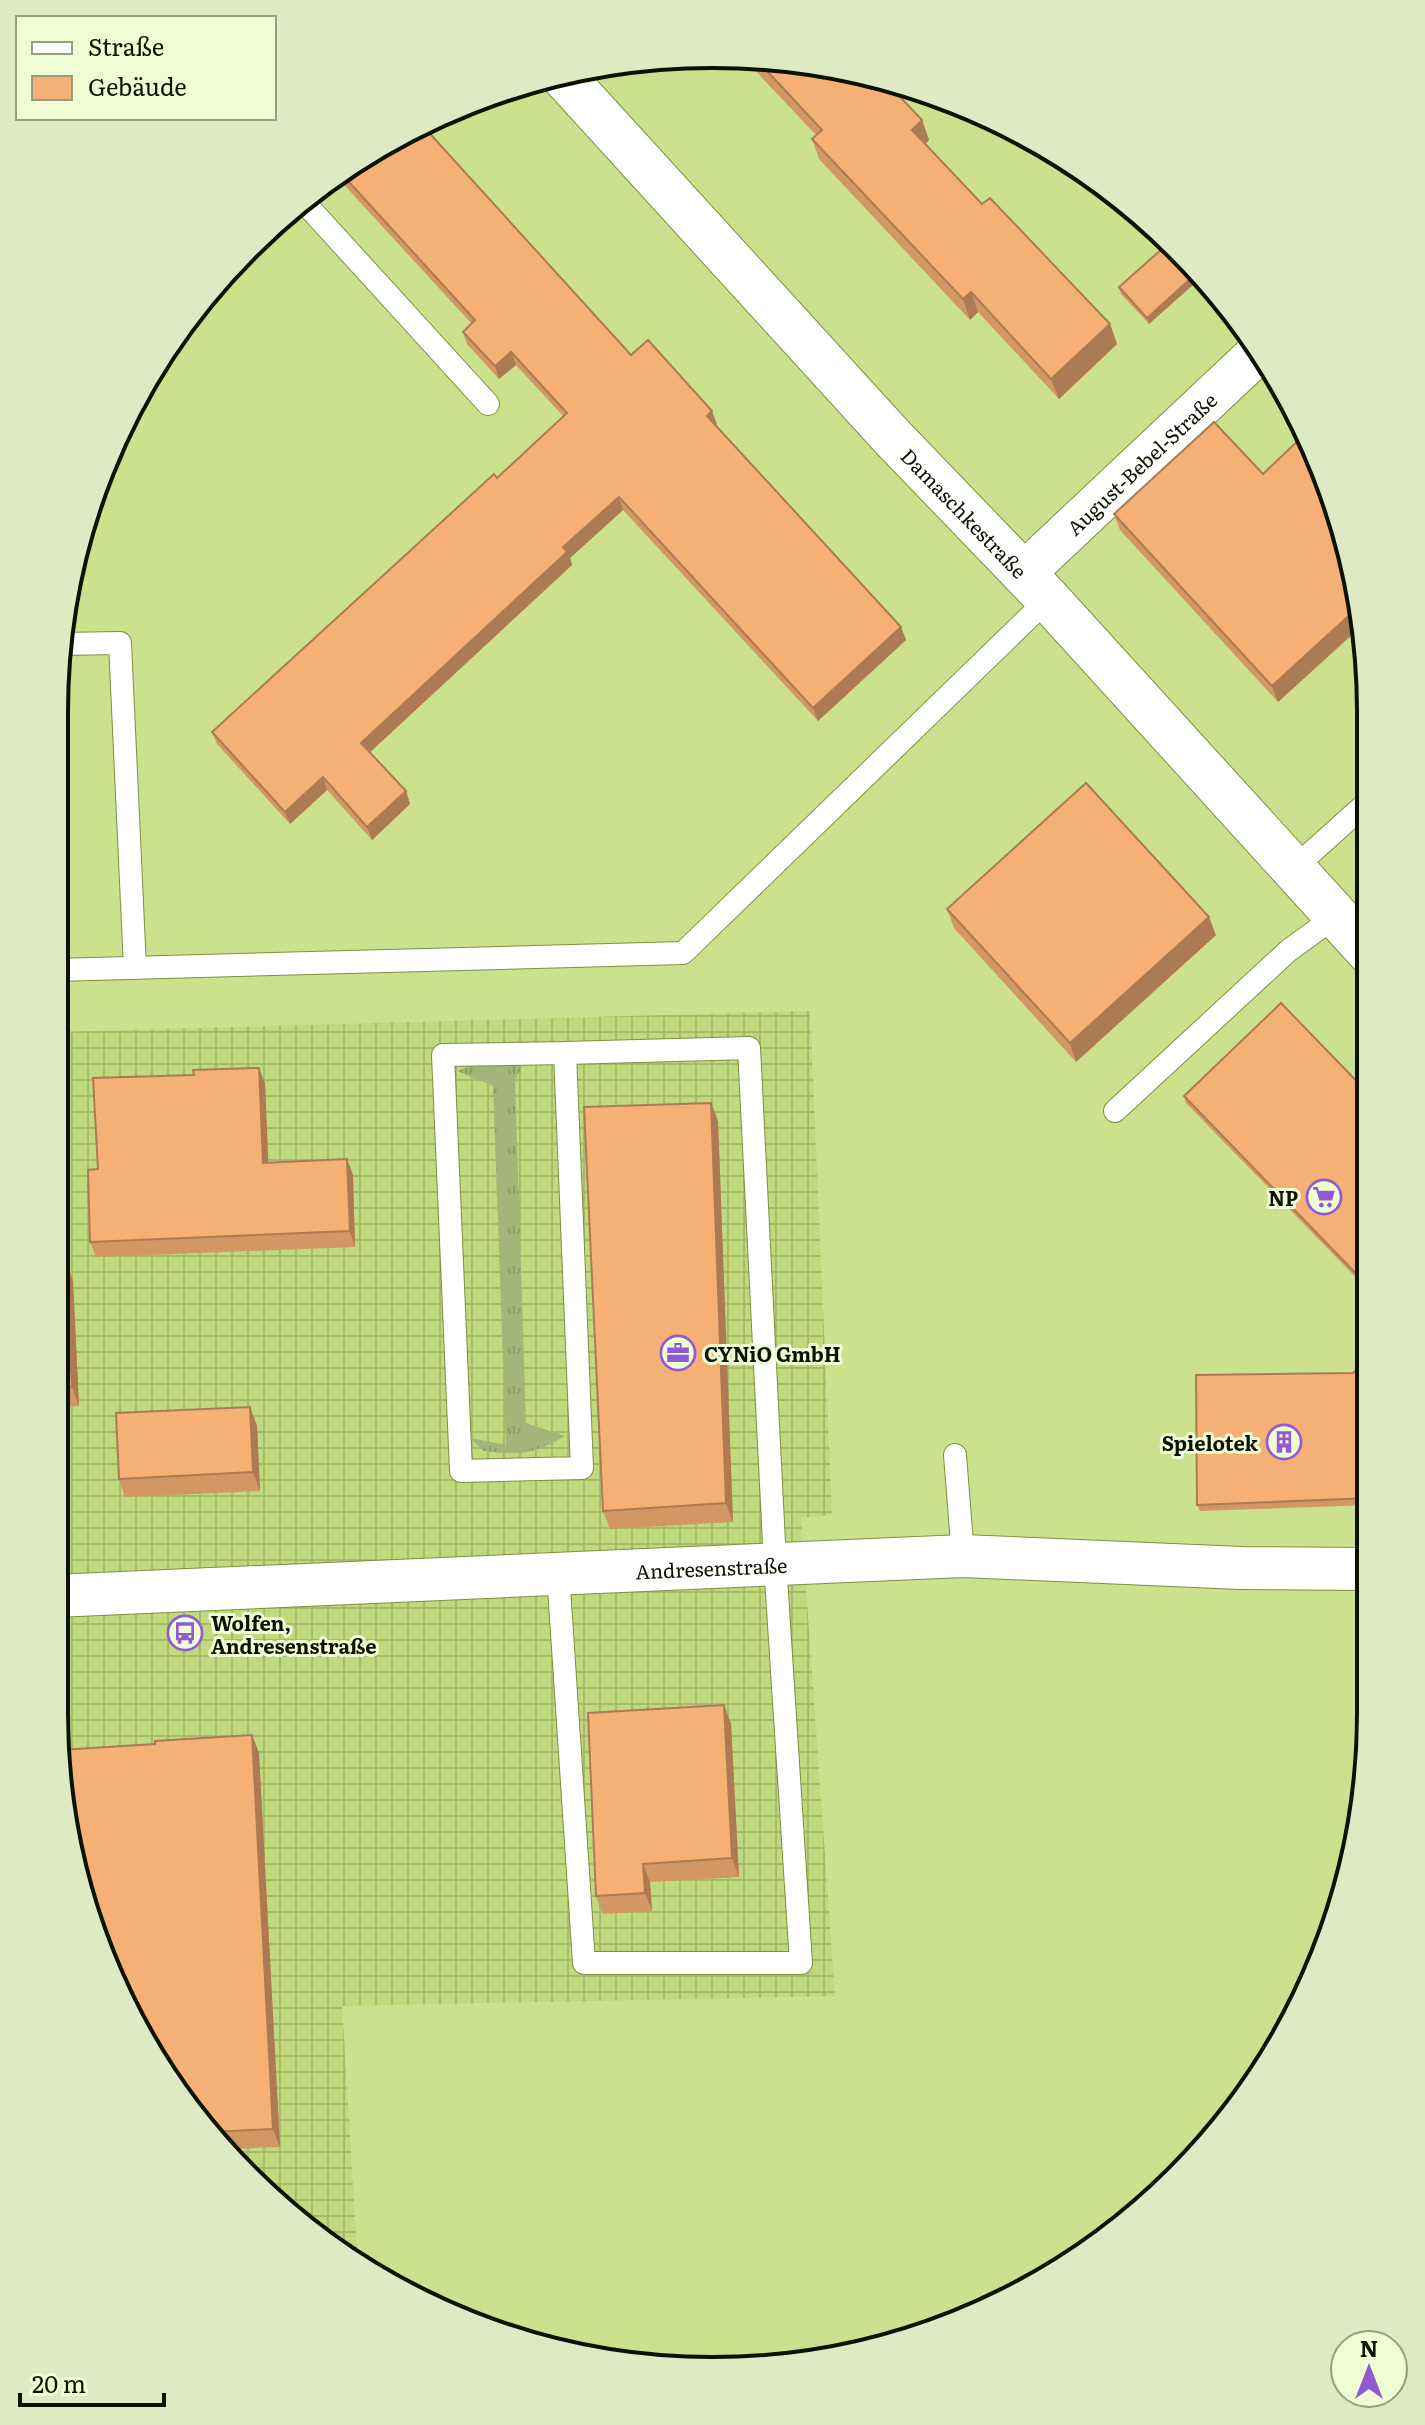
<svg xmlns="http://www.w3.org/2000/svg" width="1425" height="2425" font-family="Literata,serif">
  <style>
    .industrial { fill: url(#industrial-grid) }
    .grass { fill: url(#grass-tufts) }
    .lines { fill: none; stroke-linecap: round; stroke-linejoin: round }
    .service-casing { stroke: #7d903f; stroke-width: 24 }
    .minor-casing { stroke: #7d903f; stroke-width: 44 }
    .tertiary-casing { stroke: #7d903f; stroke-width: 46 }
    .service { stroke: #fff; stroke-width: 22 }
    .minor { stroke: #fff; stroke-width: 42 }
    .tertiary { stroke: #fff; stroke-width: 44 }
    .wall { fill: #d39765 }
    .shaded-wall { fill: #ac7b53 }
    .building { fill: #f5b076; stroke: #ac7b53; stroke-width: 2 }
    .labels { text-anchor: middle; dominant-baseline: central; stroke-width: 6; stroke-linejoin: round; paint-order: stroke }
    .street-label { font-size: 20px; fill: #0d1200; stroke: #f0fdd4 }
    .poi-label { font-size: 20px; font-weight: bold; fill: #0d1200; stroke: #f0fdd4; text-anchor: end }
    .rim { fill: none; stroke: #0d1200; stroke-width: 4 }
  </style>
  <defs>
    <pattern id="industrial-grid" width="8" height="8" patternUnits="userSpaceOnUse" patternTransform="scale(2)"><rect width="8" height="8" fill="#c1d97d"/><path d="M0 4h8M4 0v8" fill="none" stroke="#a5b96a"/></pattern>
    <pattern id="grass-tufts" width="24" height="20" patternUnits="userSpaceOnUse" patternTransform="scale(2)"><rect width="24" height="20" fill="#a5b57a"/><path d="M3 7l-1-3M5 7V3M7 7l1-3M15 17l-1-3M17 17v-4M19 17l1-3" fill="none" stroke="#8d9b68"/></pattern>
  </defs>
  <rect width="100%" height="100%" fill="#cbe18d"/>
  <polygon class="industrial" points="810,1011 832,1515 801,1518 835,1996 342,2006 358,2265 346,2260 190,2113 89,1924 54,1712 55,1032"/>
  <path class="grass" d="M489 1059 525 1060 515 1080 526 1423 565 1436C533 1455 520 1455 483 1451L471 1438 506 1445 493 1086 457 1071Z"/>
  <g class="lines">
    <g class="service-casing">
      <g id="service">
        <polyline points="303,201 488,404"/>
        <polyline points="60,644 120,643 135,968"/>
        <polyline points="1293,869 1370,800"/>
        <polyline points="55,970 683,953 1048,599"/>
        <polyline points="1115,1111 1288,951 1336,916"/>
        <polyline points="955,1455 963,1556"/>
        <polyline points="558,1573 584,1963 801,1963 775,1563 749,1048 565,1053 582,1468 461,1471 443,1055 565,1053"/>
      </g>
    </g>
    <g class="minor-casing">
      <g id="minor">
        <path id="s1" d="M1023 574 1259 352"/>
        <path id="s2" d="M54 1596 963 1556 1241 1568 1370 1569"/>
      </g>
    </g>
    <g class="tertiary-casing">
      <g id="tertiary">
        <path id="s3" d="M561 74 892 437 1048 599 1370 953"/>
      </g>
    </g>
    <use href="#service" class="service"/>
    <use href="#minor" class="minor"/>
    <use href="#tertiary" class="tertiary"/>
  </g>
  <g class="wall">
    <polygon points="748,57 841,67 922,120 929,140 925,144 982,204 1110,324 1117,344 1059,399 978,312 970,320 819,159 812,139 816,135 750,65"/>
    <polygon points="346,165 631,355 717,424 716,425 901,627 906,640 818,721 623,510 570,558 572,565 370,752 406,791 410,804 372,840 327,790 290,824 217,744 212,732 497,478 563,416 516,365 499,379 467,344 463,332 471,323 335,175"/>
    <polygon points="1171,241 1149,324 1121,294 1119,287"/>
    <polygon points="1263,474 1336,501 1361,627 1278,702 1120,530 1114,514"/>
    <polygon points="947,909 1216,935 1076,1062 954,928"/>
    <polygon points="265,1083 268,1162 347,1159 353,1175 355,1247 96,1257 90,1242 98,1169"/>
    <polygon points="1370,1095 1370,1292 1186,1103 1184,1096"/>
    <polygon points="711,1103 718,1121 733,1522 610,1529 603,1511"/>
    <polygon points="55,1263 73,1281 79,1406 54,1407"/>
    <polygon points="1370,1358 1370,1505 1200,1511 1197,1505"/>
    <polygon points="250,1407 257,1426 260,1491 125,1497 119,1479"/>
    <polygon points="724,1705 731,1724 739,1877 650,1882 652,1911 603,1914 596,1896"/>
    <polygon points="252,1735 259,1753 280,2147 229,2149 190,2113 155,1744"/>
  </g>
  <g class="shaded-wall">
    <polygon points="922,120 929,140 919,150 912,130"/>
    <polygon points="1198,272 1202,277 1149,324 1147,318"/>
    <polygon points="971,292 978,312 970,320 963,299"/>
    <polygon points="1110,324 1117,344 1059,399 1051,379"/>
    <polygon points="511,352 516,365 499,379 495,366"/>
    <polygon points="712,411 717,424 712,429 707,416"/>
    <polygon points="619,497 623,510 570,558 572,565 366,756 361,743 563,547"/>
    <polygon points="1355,610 1361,626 1278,702 1272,686"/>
    <polygon points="901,627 906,640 818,721 813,708"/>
    <polygon points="323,777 327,790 290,824 285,812"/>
    <polygon points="406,791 410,804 372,840 367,827"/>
    <polygon points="1209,917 1216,935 1076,1062 1070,1043"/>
    <polygon points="259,1068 265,1083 269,1178 263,1163"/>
    <polygon points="711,1103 718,1121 733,1522 726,1503"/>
    <polygon points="347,1159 353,1175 355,1247 350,1231"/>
    <polygon points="66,1263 73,1281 79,1406 72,1387"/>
    <polygon points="250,1407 257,1426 260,1491 253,1472"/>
    <polygon points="724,1705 731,1724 739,1877 732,1858"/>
    <polygon points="252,1735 259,1753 280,2147 273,2129"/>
    <polygon points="643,1864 650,1882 652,1911 645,1893"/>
  </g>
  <g class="building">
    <polygon points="755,58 841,67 884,80 922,120 912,130 982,204 990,198 1110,324 1051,379 971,292 963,299 812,139 822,130"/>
    <polygon points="422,125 631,355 648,340 712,411 707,416 901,627 813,708 619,497 563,547 567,552 361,743 406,791 367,827 323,777 285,812 212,732 494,474 497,478 567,413 511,352 495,366 463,332 475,320 339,171 346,165"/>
    <polygon points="1171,241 1178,247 1198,272 1147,318 1119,287"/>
    <polygon points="1214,422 1263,474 1305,434 1336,501 1359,615 1355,610 1272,686 1114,514"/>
    <polygon points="1086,783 1209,917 1070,1043 947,909"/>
    <polygon points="1281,1003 1370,1095 1370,1288 1184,1096"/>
    <polygon points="259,1068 263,1163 347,1159 350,1231 90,1242 88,1170 98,1169 93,1078 194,1075 193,1070"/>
    <polygon points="711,1103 726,1503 603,1511 584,1107"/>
    <polygon points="55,1263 66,1263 72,1387 54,1388"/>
    <polygon points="1370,1358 1370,1498 1197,1505 1196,1375 1353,1373"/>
    <polygon points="250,1407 253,1472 119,1479 116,1413"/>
    <polygon points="724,1705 732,1858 643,1864 645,1893 596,1896 588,1713"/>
    <polygon points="252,1735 273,2129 210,2132 190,2113 89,1924 60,1750 155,1744 155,1741"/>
  </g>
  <defs>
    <g id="supermarket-ring" transform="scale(1.8)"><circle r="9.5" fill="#f0fdd4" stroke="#8f5bd3" stroke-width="1.5"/><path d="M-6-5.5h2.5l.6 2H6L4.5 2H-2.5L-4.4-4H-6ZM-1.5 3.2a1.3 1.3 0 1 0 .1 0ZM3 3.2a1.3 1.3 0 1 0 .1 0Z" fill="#8f5bd3"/></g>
    <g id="office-ring" transform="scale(1.8)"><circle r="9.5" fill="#f0fdd4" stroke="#8f5bd3" stroke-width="1.5"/><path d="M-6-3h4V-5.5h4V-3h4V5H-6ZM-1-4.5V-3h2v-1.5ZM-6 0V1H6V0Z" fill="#8f5bd3"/></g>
    <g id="building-ring" transform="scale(1.8)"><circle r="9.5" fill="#f0fdd4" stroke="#8f5bd3" stroke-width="1.5"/><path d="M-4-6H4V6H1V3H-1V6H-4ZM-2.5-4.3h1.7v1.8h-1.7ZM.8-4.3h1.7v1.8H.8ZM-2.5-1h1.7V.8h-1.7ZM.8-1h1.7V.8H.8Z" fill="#8f5bd3"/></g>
    <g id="bus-ring" transform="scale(1.8)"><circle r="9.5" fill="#f0fdd4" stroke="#8f5bd3" stroke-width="1.5"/><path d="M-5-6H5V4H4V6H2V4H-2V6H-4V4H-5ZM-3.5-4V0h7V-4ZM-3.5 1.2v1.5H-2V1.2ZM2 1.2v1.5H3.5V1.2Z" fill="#8f5bd3"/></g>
  </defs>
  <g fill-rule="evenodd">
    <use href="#supermarket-ring" x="1324" y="1197"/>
    <use href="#office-ring" x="678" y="1353"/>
    <use href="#building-ring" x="1284" y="1442"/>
    <use href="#bus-ring" x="185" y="1633"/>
  </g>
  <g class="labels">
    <g class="street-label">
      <text stroke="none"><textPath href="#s1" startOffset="162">August-Bebel-Straße</textPath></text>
      <text stroke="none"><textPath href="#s3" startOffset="596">Damaschkestraße</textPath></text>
      <text stroke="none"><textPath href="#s2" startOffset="658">Andresenstraße</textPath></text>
    </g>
    <g class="poi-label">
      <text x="1298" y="1197">NP</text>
      <text x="704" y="1353" text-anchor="start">CYNiO GmbH</text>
      <text x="1258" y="1442">Spielotek</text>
      <text x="211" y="1622" text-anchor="start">Wolfen,<tspan x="211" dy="23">Andresenstraße</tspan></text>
    </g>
  </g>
  <path d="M0 0H1425V2425H0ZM712 68H713A644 644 0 0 1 1357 712V1713A644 644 0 0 1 713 2357H712A644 644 0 0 1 68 1713V712A644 644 0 0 1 712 68Z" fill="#deeac3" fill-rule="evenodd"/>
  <path class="rim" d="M712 68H713A644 644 0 0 1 1357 712V1713A644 644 0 0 1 713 2357H712A644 644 0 0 1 68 1713V712A644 644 0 0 1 712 68Z"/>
  <rect x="16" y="16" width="260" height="104" fill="#f0fdd4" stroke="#959f7f" stroke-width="2"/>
  <rect x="32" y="42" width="40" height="12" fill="#ffffff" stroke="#959f7f" stroke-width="2"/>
  <text x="88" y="56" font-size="24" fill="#0d1200">Straße</text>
  <rect x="32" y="76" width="40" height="24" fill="#f5b076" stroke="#959f7f" stroke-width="2"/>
  <text x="88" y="96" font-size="24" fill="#0d1200">Gebäude</text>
  <g transform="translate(1369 2369)"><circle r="38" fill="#f0fdd4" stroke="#959f7f" stroke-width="2"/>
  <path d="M0-6L14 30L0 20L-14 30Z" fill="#8f5bd3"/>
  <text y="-12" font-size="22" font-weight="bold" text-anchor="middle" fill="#0d1200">N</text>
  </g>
  <path d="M20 2393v12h144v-12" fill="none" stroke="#0d1200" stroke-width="4"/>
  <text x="32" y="2393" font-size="24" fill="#0d1200" stroke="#f0fdd4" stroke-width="6" paint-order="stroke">20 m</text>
</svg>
